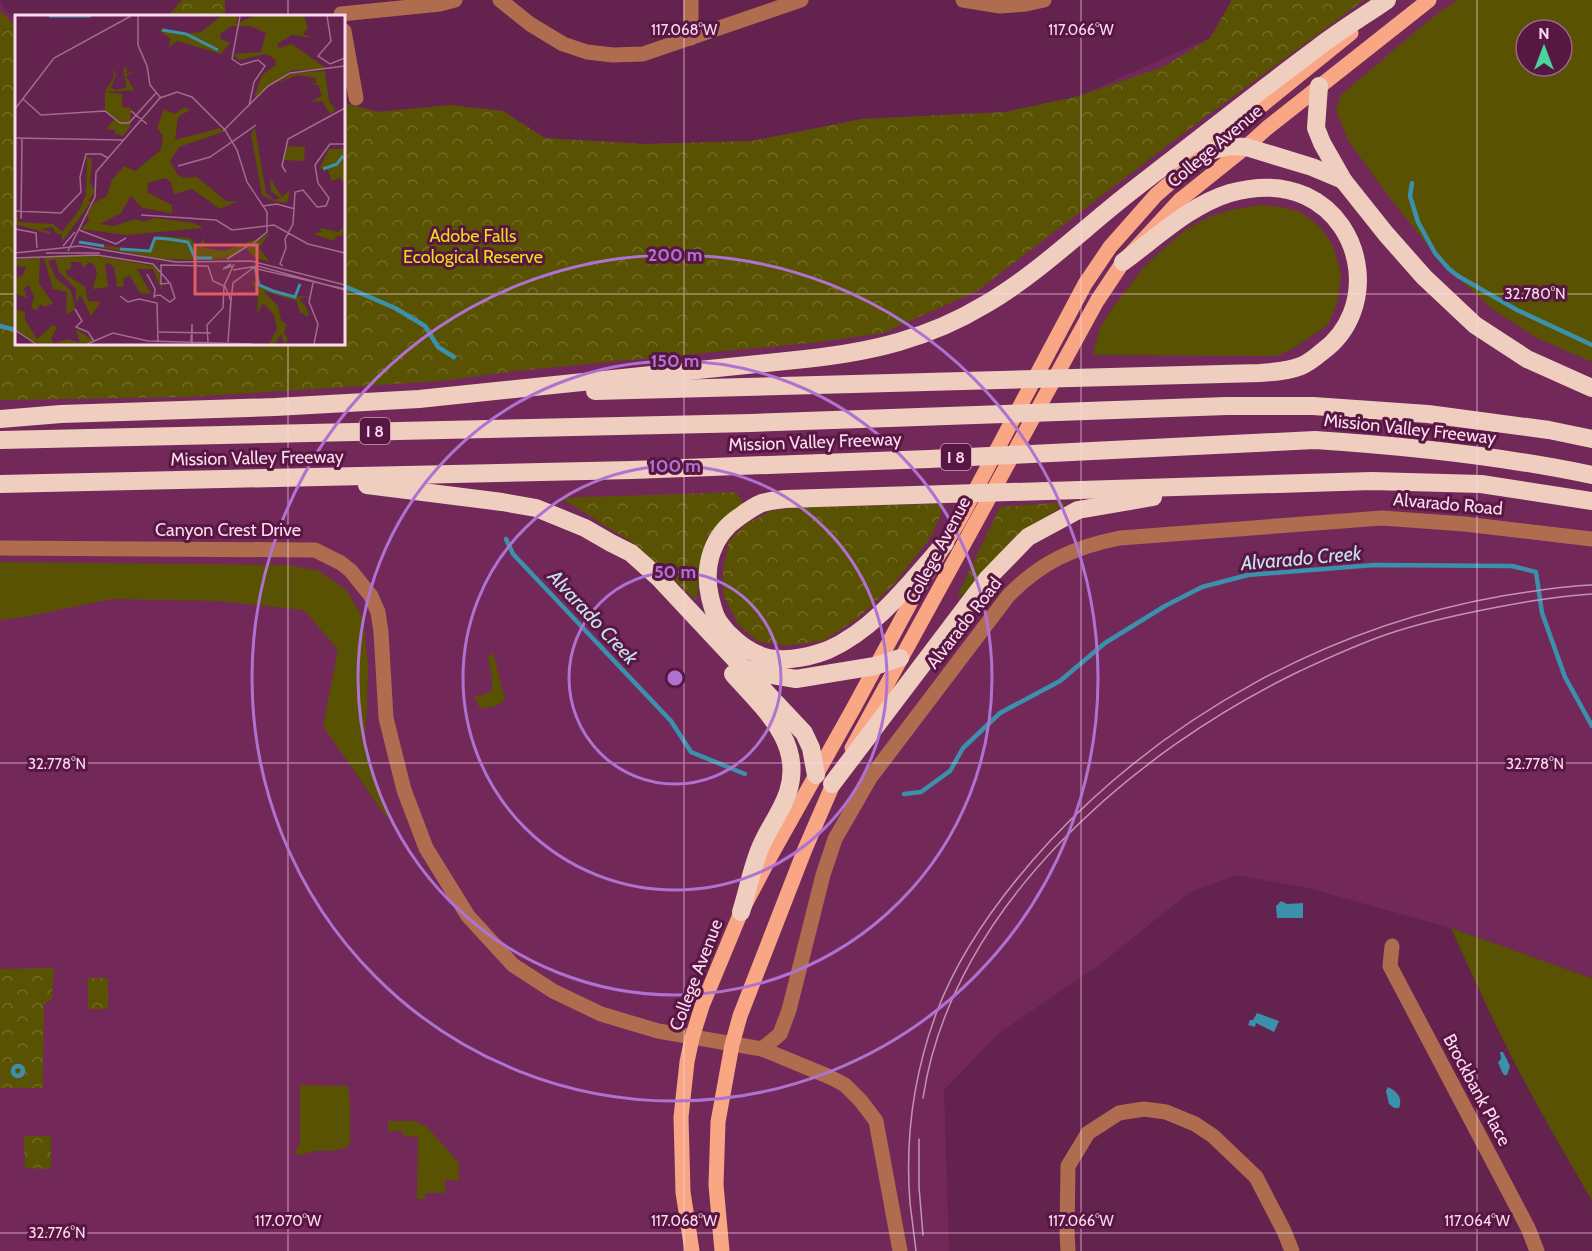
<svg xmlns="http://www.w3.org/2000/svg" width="1592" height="1251" font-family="Cabin,sans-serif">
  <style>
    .built { fill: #722959; fill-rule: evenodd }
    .grass { fill: #595202; fill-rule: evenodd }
    .forest { fill: url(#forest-crowns) }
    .water { fill: #3b90ac }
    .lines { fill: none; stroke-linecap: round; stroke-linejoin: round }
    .stream { stroke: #3b90ac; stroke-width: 4.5 }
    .minor { stroke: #af6c4f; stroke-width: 15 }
    .major { stroke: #f8a684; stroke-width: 15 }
    .highway { stroke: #efcec0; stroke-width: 18 }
    .tram { stroke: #c394b1; stroke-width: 1.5 }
    .ticks { fill: none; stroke: #fcdaed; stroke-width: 1.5; stroke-opacity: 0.45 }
    .ring { fill: none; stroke: #af72d1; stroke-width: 3 }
    .labels { text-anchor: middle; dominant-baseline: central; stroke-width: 6; stroke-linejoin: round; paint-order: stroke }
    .shield { fill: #581743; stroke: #cba0ba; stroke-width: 1.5 }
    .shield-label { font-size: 16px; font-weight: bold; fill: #fcdaed }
    .street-label { font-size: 18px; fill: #fcdaed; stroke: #581743 }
    .park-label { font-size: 18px; fill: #eedd1c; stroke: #581743 }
    .water-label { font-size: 20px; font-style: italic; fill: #c4e3ef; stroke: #581743 }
    .inset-river { fill: none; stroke: #3b90ac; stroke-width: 3 }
    .inset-road { fill: none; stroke: #a16c8e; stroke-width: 1.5 }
    .view { fill: #e15d63; fill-opacity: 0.15; stroke: #e15d63; stroke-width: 3 }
    .inset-edge { fill: none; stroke: #fcdaed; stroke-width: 3 }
    .ticks-label { font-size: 15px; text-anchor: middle; fill: #fcdaed; stroke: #581743; stroke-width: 6; stroke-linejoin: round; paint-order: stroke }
    .centre { fill: #af72d1; stroke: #581743; stroke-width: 3 }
    .ring-label { font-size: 18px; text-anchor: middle; font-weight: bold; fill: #af72d1; stroke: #581743; stroke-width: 6; stroke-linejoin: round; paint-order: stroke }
  </style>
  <defs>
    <pattern id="forest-crowns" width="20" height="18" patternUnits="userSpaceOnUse" patternTransform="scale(1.5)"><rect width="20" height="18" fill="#595202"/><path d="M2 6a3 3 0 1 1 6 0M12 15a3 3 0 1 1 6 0" fill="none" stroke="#726a27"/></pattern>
  </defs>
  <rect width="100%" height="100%" fill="#64224e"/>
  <path class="built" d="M1232 0H1592V978L1451 928 1308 888 1237 875 1190 892 1099 965 999 1033 944 1090 949 1251H0V2L16 21V344H344V103L378 112 450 105 503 112 545 138 644 144 752 141 862 119 1006 112 1079 96 1210 38ZM1526 30H1562V66H1526Z"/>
  <g class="grass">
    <path d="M1457 0H1592V362L1537 338 1495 311 1460 280 1425 242 1386 193 1348 140 1336 110 1341 95 1428 21ZM1526 30H1562V66H1526Z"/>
    <polygon points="1260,205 1281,207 1301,212 1320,227 1333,246 1341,274 1337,303 1328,325 1294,348 1277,356 1093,355 1099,330 1111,310 1144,267 1163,249 1187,229 1209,217 1231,210"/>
    <polygon points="0,562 288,565 319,571 346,590 363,618 368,665 367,708 364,743 388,814 387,818 323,726 338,650 304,610 219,601 111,599 25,617 0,620"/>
    <path d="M491 653 494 656 505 699C496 707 491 709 479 707L475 697 476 695 479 696 492 691V679L488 657Z"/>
    <path d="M1451 928 1592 978V1201C1577 1174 1561 1148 1546 1121 1511 1059 1480 993 1451 928Z"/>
    <path d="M300 1085 348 1086 350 1103V1144C338 1155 325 1148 311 1152 305 1153 303 1155 296 1155L297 1147 300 1146Z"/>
    <polygon points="388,1121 415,1121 427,1127 459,1163 459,1180 445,1180 445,1193 425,1193 425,1199 417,1199 418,1137 403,1136 403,1131 388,1131"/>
  </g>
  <g class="forest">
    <polygon points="182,0 225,0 225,16 168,16"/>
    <polygon points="1232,0 1364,0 1181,135 977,291 883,333 820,342 515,371 441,381 188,397 0,400 0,11 16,26 16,344 344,344 344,103 378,112 450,105 503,111 545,138 644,144 752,141 862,119 1006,112 1079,96 1163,67 1210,38"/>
    <polygon points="736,492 743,503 707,537 696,600 636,545 561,498"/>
    <polygon points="1068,502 1011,541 966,593 957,597 1000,507"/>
    <polygon points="945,504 931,537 894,584 858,618 825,640 787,646 757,641 738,624 723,594 723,569 729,541 746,524 771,511 799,507"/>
    <polygon points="54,968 52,999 44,1004 43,1088 0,1088 0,969"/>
    <rect x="88" y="978" width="20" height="31"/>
    <polygon points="24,1136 51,1136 51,1169 25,1168"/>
  </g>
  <g class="water">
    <polygon points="1281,901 1287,904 1303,903 1303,918 1277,918 1276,906"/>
    <polygon points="1257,1013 1279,1021 1274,1032 1256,1023 1255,1027 1248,1025 1250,1020 1253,1020"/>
    <polygon points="1500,1052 1503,1052 1510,1066 1507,1075 1504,1075 1502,1072 1498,1062 1501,1059"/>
    <path d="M1388 1087C1397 1091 1403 1098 1399 1108H1394L1389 1104 1386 1091Z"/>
  </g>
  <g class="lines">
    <g class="stream">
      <polyline points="1412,183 1410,196 1418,222 1435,253 1449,269 1458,276 1517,310 1592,345"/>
      <polyline points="344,286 395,308 425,326 438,347 454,357"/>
      <polyline points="0,326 16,330"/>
      <polyline points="506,539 513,554 671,721 691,752 745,774"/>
      <polyline points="904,794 921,792 950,771 963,748 1000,713 1060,681 1105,643 1165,606 1202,587 1248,575 1374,565 1512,566 1536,572 1542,613 1565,677 1592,726"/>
      <circle cx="18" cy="1071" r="5"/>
    </g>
    <g class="minor">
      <polyline points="500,0 530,24 563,44 587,52 613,55 643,54 801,0"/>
      <polyline points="691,0 691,38"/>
      <polyline points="963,0 1000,6 1026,4 1044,0"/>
      <polyline points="341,14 440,4 455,0"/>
      <polyline points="344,31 356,98"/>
      <polyline points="0,548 315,550 341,563 351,571 371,596 378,612 381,632 386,718 404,790 426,848 468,916 513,965 553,991 601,1014 658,1031 762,1049 830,1077 845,1085 861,1101 876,1121 900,1251"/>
      <polyline points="1392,946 1390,966 1528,1228 1537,1251"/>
      <path d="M762 1049 780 1034 789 1010 823 875 835 839 870 778 1008 596C1041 562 1074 547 1120 538L1382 518 1464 524 1592 539"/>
      <polyline points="1068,1251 1067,1231 1068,1166 1088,1133 1119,1113 1144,1109 1166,1112 1195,1124 1213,1136 1256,1177 1284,1231 1292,1251"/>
    </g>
    <g class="major">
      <polyline points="852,748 1097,301 1123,262 1180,200 1246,147 1267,128 1429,0"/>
      <polyline points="692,1251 683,1192 681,1117 687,1062 692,1038 702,1006 741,912 770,857 853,709 914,596 959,521 1085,284 1110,247 1156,195 1219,140 1351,33"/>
      <polyline points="722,1251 716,1185 718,1122 732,1045 740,1016 805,849 837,775"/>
    </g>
    <g class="highway">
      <polyline points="1319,86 1316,128 1322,143 1343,180 1386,234 1424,277 1475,325 1527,359 1592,388"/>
      <polyline points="1206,152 1229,146 1246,147 1312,167 1343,180"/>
      <path d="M595 391 1260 373C1274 372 1288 371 1301 366 1309 363 1317 356 1323 351 1377 311 1366 224 1306 196 1282 185 1255 186 1230 193 1190 205 1156 238 1123 262"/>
      <path d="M0 419 61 414 275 407 419 399 805 359C871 352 928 339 986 304 1039 273 1084 228 1133 190 1194 143 1254 95 1316 49 1339 31 1364 16 1387 0"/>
      <polyline points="0,440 751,423 1227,406 1313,406 1428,414 1549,430 1592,439"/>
      <path d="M0 484 632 470 929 459 1315 440C1406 446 1502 456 1592 475"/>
      <polyline points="367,485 502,502 536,508 585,528 611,543 631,553 659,578 804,733 811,748 816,775"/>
      <path d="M945 543C911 581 876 629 828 650 807 658 778 664 757 654 743 648 728 635 719 622 714 615 712 605 710 597 703 566 712 535 739 517 746 512 754 506 762 503 769 501 777 500 785 499L1372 481 1481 484 1592 501"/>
      <polyline points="744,668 759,673 796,679 875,666 900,658"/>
      <path d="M733 674C763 708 804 742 788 792 782 811 769 827 761 846 752 866 748 890 741 912"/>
      <polyline points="832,784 988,578 1028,537 1078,510 1153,497"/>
    </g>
    <g class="tram">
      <path d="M923 1098C952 906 1134 751 1300 671 1328 658 1358 644 1388 634 1423 622 1461 614 1498 607 1529 601 1560 596 1592 594"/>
      <polyline points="919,1139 919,1187 923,1235"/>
      <path d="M916 1251C914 1235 912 1219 910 1203 905 1140 914 1074 936 1014 960 949 1003 892 1050 841 1169 714 1330 626 1502 596 1532 591 1562 586 1592 585"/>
    </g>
  </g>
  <path class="ticks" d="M288 0V16M684 0V1251M1081 0V1251M1477 0V1251M0 294H16M344 294H1592M288 344V1251M0 763H1592M0 1233H1592"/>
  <g class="ring">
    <circle cx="675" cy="678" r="106"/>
    <circle cx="675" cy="678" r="212"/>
    <circle cx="675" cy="678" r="317"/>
    <circle cx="675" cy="678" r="423"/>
  </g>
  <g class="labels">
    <g class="shield">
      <rect x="360" y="418" width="30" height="26" rx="4.5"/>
      <rect x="941" y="444" width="30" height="26" rx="4.5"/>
    </g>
    <g class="shield-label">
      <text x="375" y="431">I 8</text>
      <text x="956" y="457">I 8</text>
    </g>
    <g class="street-label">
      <text transform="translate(1215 146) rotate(-40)">College Avenue</text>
      <text transform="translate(1410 429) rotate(6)">Mission Valley Freeway</text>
      <text transform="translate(815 442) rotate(-2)">Mission Valley Freeway</text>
      <text transform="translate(257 458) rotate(-1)">Mission Valley Freeway</text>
      <text transform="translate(1448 504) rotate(5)">Alvarado Road</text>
      <text x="228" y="530">Canyon Crest Drive</text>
      <text transform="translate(938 550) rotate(-62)">College Avenue</text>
      <text transform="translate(964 623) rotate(-52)">Alvarado Road</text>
      <text transform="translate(696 975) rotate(-69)">College Avenue</text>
      <text transform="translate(1477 1090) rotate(62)">Brockbank Place</text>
    </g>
    <g class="park-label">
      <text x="473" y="236">Adobe Falls<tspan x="473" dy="21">Ecological Reserve</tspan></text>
    </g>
    <g class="water-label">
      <text transform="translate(1301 558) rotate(-5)">Alvarado Creek</text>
      <text transform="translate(593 617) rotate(47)">Alvarado Creek</text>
    </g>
  </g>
  <g transform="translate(15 15)">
    <rect width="330" height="330" fill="#64224e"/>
    <path d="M206 1H223L221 9 239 1H289L293 13 288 19 298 23 277 20 262 29 265 33 277 29 312 54 277 55 239 83 247 60 261 50 260 44 251 39 224 45 219 39 246 37 251 18 235 11H217L205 19 206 24 215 28 206 39 162 26 153 33 156 24 145 16 148 13 166 19 186 17ZM112 51 111 59 122 56 111 61 119 75 90 77 99 62 98 53 101 60 96 73 101 75 112 72 108 54ZM310 56 314 86 321 95 315 99 307 86 296 87 307 81 303 70 293 68H302L300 63 283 60 262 68 278 58ZM240 113 251 178 259 185 265 183 256 176 255 163 267 182 275 175 272 188 259 186 247 180 236 119ZM72 185 76 187 47 227V220L41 218 37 212 26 214 35 217V219L0 209 2 197 3 207 38 209 47 217ZM330 211 327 221H321L319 226 298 219 306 217 305 213 323 217ZM255 217 244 233 255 247 239 242 232 234ZM52 240H75L139 251 143 253 148 279 138 254H122L136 279 125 278 115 261 109 262 108 272H102L99 252 94 248 90 249 93 272 78 274 82 257 79 250 74 247 69 253 66 247H56V253L50 256 52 260 70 272 73 286 86 287 76 301 65 279 61 289V274L44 257 40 244 33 246 41 263 56 276 60 294 51 300 52 277 38 274 29 243H25L24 269 38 288 30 292 25 289 22 295 16 293 19 282 14 270 9 273 12 283 0 279V264L8 260 11 252 0 251V245ZM237 266 277 282 294 281 284 284 292 293 294 301H290L288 297 285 299 282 286 248 276 263 291 266 305 272 310 269 318 273 324 269 329 266 319 260 329H254L262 314 259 300 248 288 242 300 243 280ZM0 294 10 297V305L22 324 38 310 42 312 36 324 39 329 52 324 65 328 61 314 78 325 71 329H23L0 315Z" fill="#595202"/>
    <path d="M90 77 107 79V92L116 93 115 112 108 121 100 119V115L91 114 100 104 90 96ZM170 92 175 95 163 102 160 125 205 113 208 117 164 132 155 146 162 159 169 163 182 162 211 186 237 187H221L205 194 177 174 159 179 156 167 150 163 133 168 132 177 157 190V198L127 193 116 181 106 198 85 209 99 211 120 204 129 207 140 203 179 208 188 213 111 220 66 214 74 206 72 200 80 187 92 181 97 165 109 151 120 156 146 135 148 121 142 113 149 94 160 99ZM271 131 290 132 289 146 269 145ZM314 134H330V169L324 163 317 166 312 153 304 154ZM72 142 77 144 75 167 80 177 63 199 71 179ZM143 221 175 223 184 233 189 222V233L209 236 244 223 215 243 188 245 147 244 63 228 135 236Z" fill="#595202"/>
    <path class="inset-river" d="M34 1H76M147 15 171 19 203 35M308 154 322 149 328 141M64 227 89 231M105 234 135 236 140 223 153 224 173 227 180 243H197M240 252 244 270 258 276 280 282 285 269"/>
    <path class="inset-road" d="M123 1V30L132 51 135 70 146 83M225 1 217 44 226 50 243 45 250 51 239 67 234 91M312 1 316 26 303 41 315 49 330 43M8 84 26 100 90 96 105 108M0 94 39 43 116 1M116 96 132 109M105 108H114L141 78M208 116 253 71 275 58 330 51M0 123 109 125M163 151 195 142 241 110M271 157 267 151 273 124 330 93M248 191 262 189 280 194M0 196 46 198 66 177 65 162 71 139H86L93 143M126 200 201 205 217 215 259 210 293 229 330 238M6 204 7 123M0 214 21 218 22 233M64 215 101 229 111 223M48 231 60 217M53 236 80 182 81 157 145 83 162 77 177 82 210 115 222 135 232 167 252 197V217L235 231M0 238 65 231 161 247 236 246 330 270M31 238H85M0 243 82 240 138 249 154 267M212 244 236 229M216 249 208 254 217 251M268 251 265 249 271 233 270 224 278 209 280 177 288 175 302 192 311 191 314 183 303 168 300 150 315 129H330M218 255 243 251 330 275M132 259 140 274 139 283M298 268 294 287 303 309 299 329M210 271 216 286 213 327M105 281 113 287 124 284 142 288 143 326M139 281 145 280 155 287 160 283 155 268 146 269V250L193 251 198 266 209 271M60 294 67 306 61 312 73 317 79 326M215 295 218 268 238 253 330 274M0 315 21 329M144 317 196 318M176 327 177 309V329M193 327 192 310 208 293 209 271 219 249M72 329 98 318 133 326 237 329"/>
    <path class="view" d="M180 230H242V279H180Z"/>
    <rect width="330" height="330" class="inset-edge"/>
  </g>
  <g class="ticks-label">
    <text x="684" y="35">117.068°W</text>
    <text x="1081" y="35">117.066°W</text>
    <text x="1535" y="299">32.780°N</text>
    <text x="57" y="769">32.778°N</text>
    <text x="1535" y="769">32.778°N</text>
    <text x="288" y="1226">117.070°W</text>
    <text x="684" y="1226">117.068°W</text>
    <text x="1081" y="1226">117.066°W</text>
    <text x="1477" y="1226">117.064°W</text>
    <text x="57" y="1238">32.776°N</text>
  </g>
  <circle cx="675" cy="678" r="9" class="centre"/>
  <g class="ring-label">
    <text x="675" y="261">200 m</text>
    <text x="675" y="367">150 m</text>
    <text x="675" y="472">100 m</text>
    <text x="675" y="578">50 m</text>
  </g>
  <g transform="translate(1544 48)"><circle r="28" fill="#581743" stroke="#9a6587" stroke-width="1.5"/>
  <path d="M0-4.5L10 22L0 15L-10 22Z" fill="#47d49e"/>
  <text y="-9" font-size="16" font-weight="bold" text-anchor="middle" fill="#fcdaed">N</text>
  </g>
</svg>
